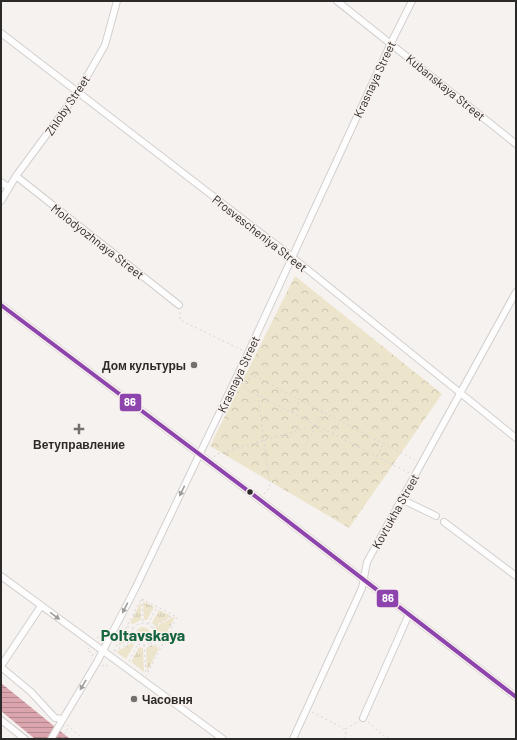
<svg xmlns="http://www.w3.org/2000/svg" width="517" height="740" font-family="Barlow,sans-serif">
  <style>
    .grass { fill: url(#grass-tufts) }
    .forest { fill: url(#forest-crowns) }
    .water { fill: url(#water-rules) }
    .lines { fill: none; stroke-linecap: round; stroke-linejoin: round }
    .minor-casing { stroke: #d2cfcd; stroke-width: 8 }
    .path { stroke: #d7d6d6; stroke-width: 1; stroke-dasharray: 2 3; stroke-linecap: butt }
    .minor { stroke: #fefdfd; stroke-width: 6 }
    .bus-1-casing { stroke: #f8f1ee; stroke-width: 7 }
    .bus-1 { stroke: #8e44ad; stroke-width: 4 }
    .oneway { fill: #a09e9d }
    .poi-dot { fill: #73706e; stroke: #f8f1ee; stroke-width: 1.5 }
    .bus-dot { fill: #2c2a28; stroke: #f8f1ee; stroke-width: 1.5 }
    .labels { text-anchor: middle; dominant-baseline: central; stroke-width: 3; stroke-linejoin: round; paint-order: stroke }
    .street-label { font-size: 12px; fill: #2c2a28; stroke: #f8f1ee }
    .poi-label { font-size: 12px; font-weight: bold; fill: #2c2a28; stroke: #f8f1ee; text-anchor: end }
    .district-label { font-size: 16px; font-weight: bold; fill: #14653d; stroke: #f8f1ee }
    .line-badge { stroke: #f8f1ee; stroke-width: 1.5 }
    .badge-label { font-size: 11px; text-anchor: middle; font-weight: bold; fill: #fff }
  </style>
  <defs>
    <pattern id="grass-tufts" width="24" height="20" patternUnits="userSpaceOnUse"><rect width="24" height="20" fill="#ede4cc"/><path d="M3 7l-1-3M5 7V3M7 7l1-3M15 17l-1-3M17 17v-4M19 17l1-3" fill="none" stroke="#cbc4af"/></pattern>
    <pattern id="forest-crowns" width="20" height="18" patternUnits="userSpaceOnUse"><rect width="20" height="18" fill="#ede4cc"/><path d="M2 6a3 3 0 1 1 6 0M12 15a3 3 0 1 1 6 0" fill="none" stroke="#cbc4af"/></pattern>
    <pattern id="water-rules" width="6" height="5" patternUnits="userSpaceOnUse"><rect width="6" height="5" fill="#dba5ad"/><path d="M0 2.5h6" fill="none" stroke="#b2878d"/></pattern>
  </defs>
  <rect width="100%" height="100%" fill="#f6f2f0"/>
  <g class="grass">
    <polygon points="143,601 154,607 147,620 144,620"/>
    <polygon points="141,602 141,620 133,624 130,623"/>
    <polygon points="159,610 171,616 155,626 152,623"/>
    <polygon points="173,617 175,617 164,638 157,635 155,627"/>
    <circle cx="143" cy="634" r="7"/>
    <polygon points="127,630 129,631 130,639 118,646"/>
    <polygon points="132,643 134,645 126,659 116,652"/>
    <polygon points="152,645 159,648 147,672 146,648"/>
    <polygon points="139,647 143,648 144,672 131,662"/>
  </g>
  <polygon class="forest" points="295,276 442,394 349,528 210,446"/>
  <polygon class="water" points="1,683 70,739 35,739 1,711"/>
  <g class="lines">
    <g class="minor-casing">
      <g id="minor">
        <polyline points="337,1 516,144"/>
        <polyline points="1,33 292,257 516,438"/>
        <polyline points="16,176 179,305"/>
        <polyline points="1,182 9,188"/>
        <polyline points="1,201 16,176 78,92 105,45 117,1"/>
        <polyline points="1,305 259,499 516,697"/>
        <polyline points="401,499 436,516"/>
        <polyline points="444,522 516,576"/>
        <polyline points="1,576 223,739"/>
        <polyline points="1,666 41,606"/>
        <polyline points="1,667 31,692 55,718 62,719"/>
        <polyline points="363,718 409,614"/>
        <polyline points="1,720 25,739"/>
        <polyline points="51,739 97,662 135,589 248,353 391,43 412,1"/>
        <polyline points="293,739 362,588 367,562 516,292"/>
      </g>
    </g>
    <g class="path">
      <polyline points="180,312 180,320 242,350"/>
      <polyline points="258,395 270,487 263,495"/>
      <polyline points="293,413 300,400"/>
      <polyline points="333,434 340,421"/>
      <polyline points="306,445 323,412"/>
      <polyline points="377,456 383,444"/>
      <polyline points="214,457 217,454 316,425"/>
      <polyline points="409,473 244,388 251,374 415,460"/>
      <polyline points="142,599 177,617 146,676"/>
      <polyline points="142,599 143,624"/>
      <circle cx="143" cy="634" r="11"/>
      <polyline points="148,624 157,607"/>
      <polyline points="127,626 133,629"/>
      <polyline points="152,628 173,615"/>
      <polyline points="154,636 164,640"/>
      <polyline points="97,638 106,632"/>
      <polyline points="150,643 160,647"/>
      <polyline points="144,645 146,674"/>
      <polyline points="89,648 87,650 93,654 91,659"/>
      <polyline points="114,651 141,599"/>
      <polyline points="114,651 134,640"/>
      <polyline points="129,661 138,644"/>
      <polyline points="102,665 106,667 108,663"/>
      <polyline points="312,712 345,729"/>
      <polyline points="368,722 384,736 391,739"/>
      <polyline points="67,725 83,739"/>
      <polyline points="346,729 359,721"/>
      <polyline points="62,739 68,728"/>
      <polyline points="345,739 346,730"/>
    </g>
    <use href="#minor" class="minor"/>
    <g class="bus-1-casing">
      <polyline id="bus-1" points="1,305 259,499 516,697"/>
    </g>
    <use href="#bus-1" class="bus-1"/>
  </g>
  <defs><path id="oneway-solid" d="M-6-.8H1V-3.2L6.5 0L1 3.2V.8H-6Z"/></defs>
  <g class="oneway">
    <use href="#oneway-solid" transform="translate(182 491) rotate(116)"/>
    <use href="#oneway-solid" transform="translate(125 608) rotate(117)"/>
    <use href="#oneway-solid" transform="translate(55 616) rotate(36)"/>
    <use href="#oneway-solid" transform="translate(83 685) rotate(121)"/>
  </g>
  <g class="poi-dot">
    <circle cx="194" cy="365" r="4"/>
    <path d="M77 423h4v4h4v4h-4v4h-4v-4h-4v-4h4z"/>
    <circle cx="134" cy="699" r="4"/>
  </g>
  <circle class="bus-dot" cx="250" cy="492" r="3.5"/>
  <g class="labels">
    <g class="street-label">
      <text transform="translate(374 79) rotate(-65)">Krasnaya Street</text>
      <text transform="translate(446 87) rotate(39)">Kubanskaya Street</text>
      <text transform="translate(67 105) rotate(-56)">Zhloby Street</text>
      <text transform="translate(260 233) rotate(38)">Prosvescheniya Street</text>
      <text transform="translate(98 241) rotate(38)">Molodyozhnaya Street</text>
      <text transform="translate(238 374) rotate(-65)">Krasnaya Street</text>
      <text transform="translate(395 511) rotate(-61)">Kovtukha Street</text>
    </g>
    <g class="poi-label">
      <text x="186" y="365">Дом культуры</text>
      <text x="79" y="444" text-anchor="middle">Ветуправление</text>
      <text x="142" y="699" text-anchor="start">Часовня</text>
    </g>
    <g class="district-label">
      <text x="143" y="634">Poltavskaya</text>
    </g>
  </g>
  <g class="line-badge">
    <rect x="119" y="393" width="23" height="19" rx="4" fill="#8e44ad"/>
    <rect x="376" y="589" width="23" height="19" rx="4" fill="#8e44ad"/>
  </g>
  <g class="badge-label">
    <text x="130" y="406">86</text>
    <text x="388" y="602">86</text>
  </g>
  <rect width="517" height="740" fill="none" stroke="#2c2a28" stroke-width="4"/>
</svg>
